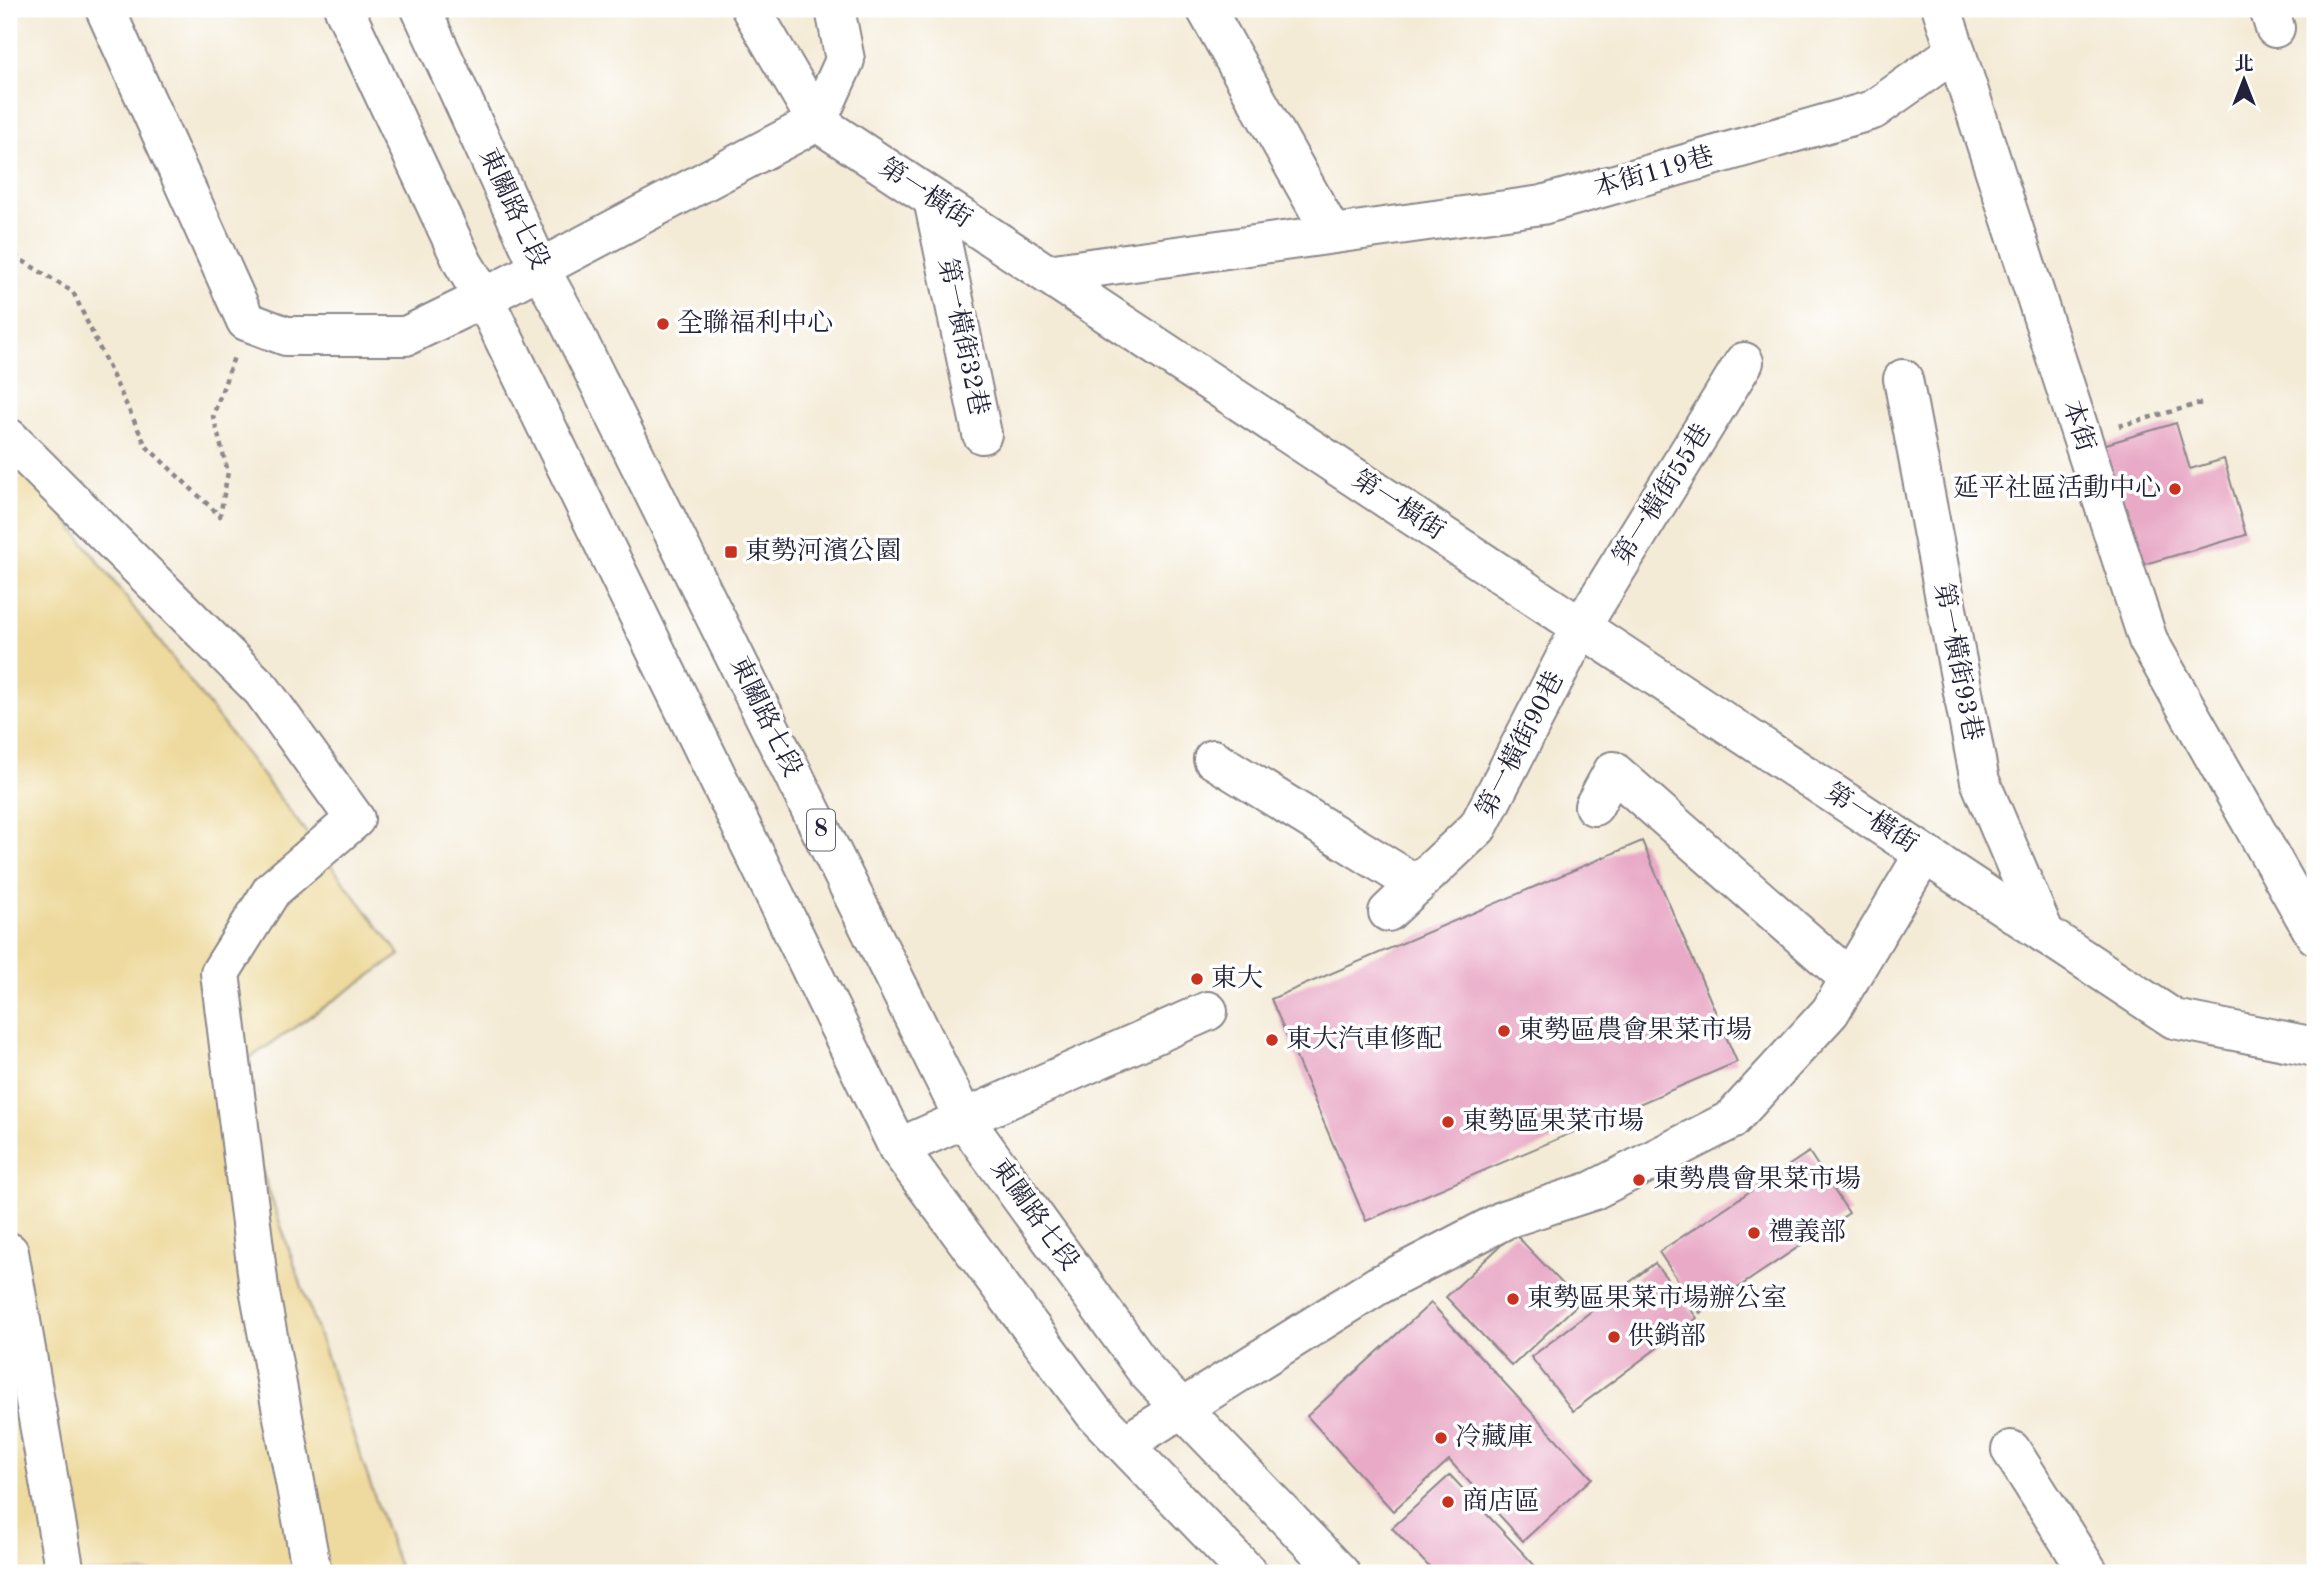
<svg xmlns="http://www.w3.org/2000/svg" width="2324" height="1582" font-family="'Old Standard TT','Noto Serif TC',serif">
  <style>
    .sand { fill: #eeda9e; stroke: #887e6c; stroke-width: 2 }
    .building { fill: #e9aac7 }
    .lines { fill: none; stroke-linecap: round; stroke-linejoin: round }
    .minor-casing { stroke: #8b8689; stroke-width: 42 }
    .major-casing { stroke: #8b8689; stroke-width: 42 }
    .path { stroke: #8b8689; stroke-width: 4.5; stroke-dasharray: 5 5; stroke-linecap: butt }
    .minor { stroke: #fff; stroke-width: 38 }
    .major { stroke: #fff; stroke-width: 38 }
    .poi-dot { fill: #c8321e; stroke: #fff; stroke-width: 2.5 }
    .labels { text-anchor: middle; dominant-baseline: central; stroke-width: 7; stroke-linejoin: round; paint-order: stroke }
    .shield { fill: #fff; stroke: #646476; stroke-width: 2 }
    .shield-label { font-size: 24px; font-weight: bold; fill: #22223b }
    .street-label { font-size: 26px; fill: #22223b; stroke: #fff }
    .poi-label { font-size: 26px; fill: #22223b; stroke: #fff; text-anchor: start }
  </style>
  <rect width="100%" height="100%" fill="#fff"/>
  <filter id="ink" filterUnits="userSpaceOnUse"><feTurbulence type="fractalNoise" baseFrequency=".0143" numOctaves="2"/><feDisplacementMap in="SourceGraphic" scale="14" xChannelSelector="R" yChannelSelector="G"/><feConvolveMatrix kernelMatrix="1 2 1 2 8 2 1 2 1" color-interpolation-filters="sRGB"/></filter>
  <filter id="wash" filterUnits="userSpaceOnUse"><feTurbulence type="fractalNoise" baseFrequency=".00686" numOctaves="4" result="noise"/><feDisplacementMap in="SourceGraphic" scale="28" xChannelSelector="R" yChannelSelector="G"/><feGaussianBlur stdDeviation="1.57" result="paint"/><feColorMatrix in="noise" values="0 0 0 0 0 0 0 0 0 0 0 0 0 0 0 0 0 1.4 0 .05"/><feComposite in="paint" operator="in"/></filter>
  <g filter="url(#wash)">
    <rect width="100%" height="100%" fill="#f4ebd7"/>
    <polygon class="sand" points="9,445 400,955 228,1073 401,1573 9,1573"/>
    <g id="blocks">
      <g class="building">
        <polygon points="2176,423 2190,469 2224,459 2246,535 2138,566 2103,445"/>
        <polygon points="1642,841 1737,1062 1366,1221 1271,999"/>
        <polygon points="1809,1152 1849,1213 1700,1313 1659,1252"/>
        <polygon points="1514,1233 1580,1302 1512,1366 1446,1297"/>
        <polygon points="1655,1263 1697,1318 1573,1411 1531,1357"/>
        <polygon points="1431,1303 1592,1478 1523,1541 1449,1460 1393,1511 1307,1416"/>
        <polygon points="1450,1475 1537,1568 1532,1573 1435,1573 1392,1528"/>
      </g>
    </g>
  </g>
  <g filter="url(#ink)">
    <use href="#blocks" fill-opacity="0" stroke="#8b8689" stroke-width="2"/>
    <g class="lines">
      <g class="minor-casing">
        <g id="minor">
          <polyline points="105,9 246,321 286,336 406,336 484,298 817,122"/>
          <polyline points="751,9 817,122 2174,1019 2315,1047"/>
          <polyline points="1206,9 1332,234"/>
          <polyline points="1942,9 2148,640 2315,935"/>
          <polyline points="2269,9 2275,28"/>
          <polyline points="817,122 845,60 835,9"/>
          <polyline points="933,199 982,434"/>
          <polyline points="1047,274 1542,205 1873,110 1956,51"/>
          <polyline points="1903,379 1980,781 2045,934"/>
          <polyline points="9,438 262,690 355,819 272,890 220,973 259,1288 312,1573"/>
          <polyline points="1213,759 1417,885"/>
          <polyline points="1594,806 1613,771 1850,979"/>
          <polyline points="1388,912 1478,827 1581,627 1744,362"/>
          <polyline points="898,1148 1208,1011"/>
          <polyline points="9,1252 65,1573"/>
          <polyline points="1125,1444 1377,1286 1506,1219 1592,1191 1731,1120 1830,1012 1924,854"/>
          <polyline points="2011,1450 2089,1573"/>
        </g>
      </g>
      <g class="major-casing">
        <g id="major">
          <polyline points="344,9 463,263 484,298 898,1148 1094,1413 1248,1573"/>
          <polyline points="421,9 539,267 567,318 964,1119 1147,1372 1340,1573"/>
        </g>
      </g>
      <g class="path">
        <polyline points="9,247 15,256 73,292 146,446 220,516 228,472 213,416 234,357"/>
        <polyline points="2119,426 2202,403"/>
      </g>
      <use href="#minor" class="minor"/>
      <use href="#major" class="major"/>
    </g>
  </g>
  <g class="poi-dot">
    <circle cx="663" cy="324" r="7"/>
    <circle cx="2175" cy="489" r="7"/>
    <rect x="724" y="545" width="14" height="14" rx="3.5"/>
    <circle cx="1197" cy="979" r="7"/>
    <circle cx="1504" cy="1031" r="7"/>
    <circle cx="1272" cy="1040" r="7"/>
    <circle cx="1448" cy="1122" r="7"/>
    <circle cx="1639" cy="1180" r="7"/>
    <circle cx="1754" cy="1233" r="7"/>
    <circle cx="1513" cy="1299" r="7"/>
    <circle cx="1614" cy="1337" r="7"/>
    <circle cx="1441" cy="1438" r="7"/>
    <circle cx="1448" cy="1502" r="7"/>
  </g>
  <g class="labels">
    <rect class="shield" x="807" y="809.5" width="28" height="41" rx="5"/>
    <g class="shield-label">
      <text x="821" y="830">8</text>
    </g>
    <g class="street-label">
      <text transform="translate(1654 173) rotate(-16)">本街119巷</text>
      <text transform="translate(925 194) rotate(33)">第一橫街</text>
      <text transform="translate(513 209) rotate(65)">東關路七段</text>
      <text transform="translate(962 337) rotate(78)">第一橫街32巷</text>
      <text transform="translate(2078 426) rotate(72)">本街</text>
      <text transform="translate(1663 495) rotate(-58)">第一橫街55巷</text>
      <text transform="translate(1398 506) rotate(33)">第一橫街</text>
      <text transform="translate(1957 662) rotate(79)">第一橫街93巷</text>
      <text transform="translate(765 717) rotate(64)">東關路七段</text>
      <text transform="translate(1521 745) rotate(-63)">第一橫街90巷</text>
      <text transform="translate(1871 819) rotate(33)">第一橫街</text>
      <text transform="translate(1034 1215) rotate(54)">東關路七段</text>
    </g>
    <g class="poi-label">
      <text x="677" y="324">全聯福利中心</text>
      <text x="2161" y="489" text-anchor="end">延平社區活動中心</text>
      <text x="745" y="552">東勢河濱公園</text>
      <text x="1211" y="979">東大</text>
      <text x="1518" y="1031">東勢區農會果菜市場</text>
      <text x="1286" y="1040">東大汽車修配</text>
      <text x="1462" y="1122">東勢區果菜市場</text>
      <text x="1653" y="1180">東勢農會果菜市場</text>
      <text x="1768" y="1233">禮義部</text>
      <text x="1527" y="1299">東勢區果菜市場辦公室</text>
      <text x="1628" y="1337">供銷部</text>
      <text x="1455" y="1438">冷藏庫</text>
      <text x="1462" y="1502">商店區</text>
    </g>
  </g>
  <rect width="2324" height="1582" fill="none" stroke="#fff" stroke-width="35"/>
  <g transform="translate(2244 80)" stroke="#ffffff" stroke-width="5" paint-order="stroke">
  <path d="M0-5L12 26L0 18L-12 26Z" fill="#22223b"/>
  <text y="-10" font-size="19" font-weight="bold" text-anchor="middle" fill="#22223b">北</text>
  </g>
</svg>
